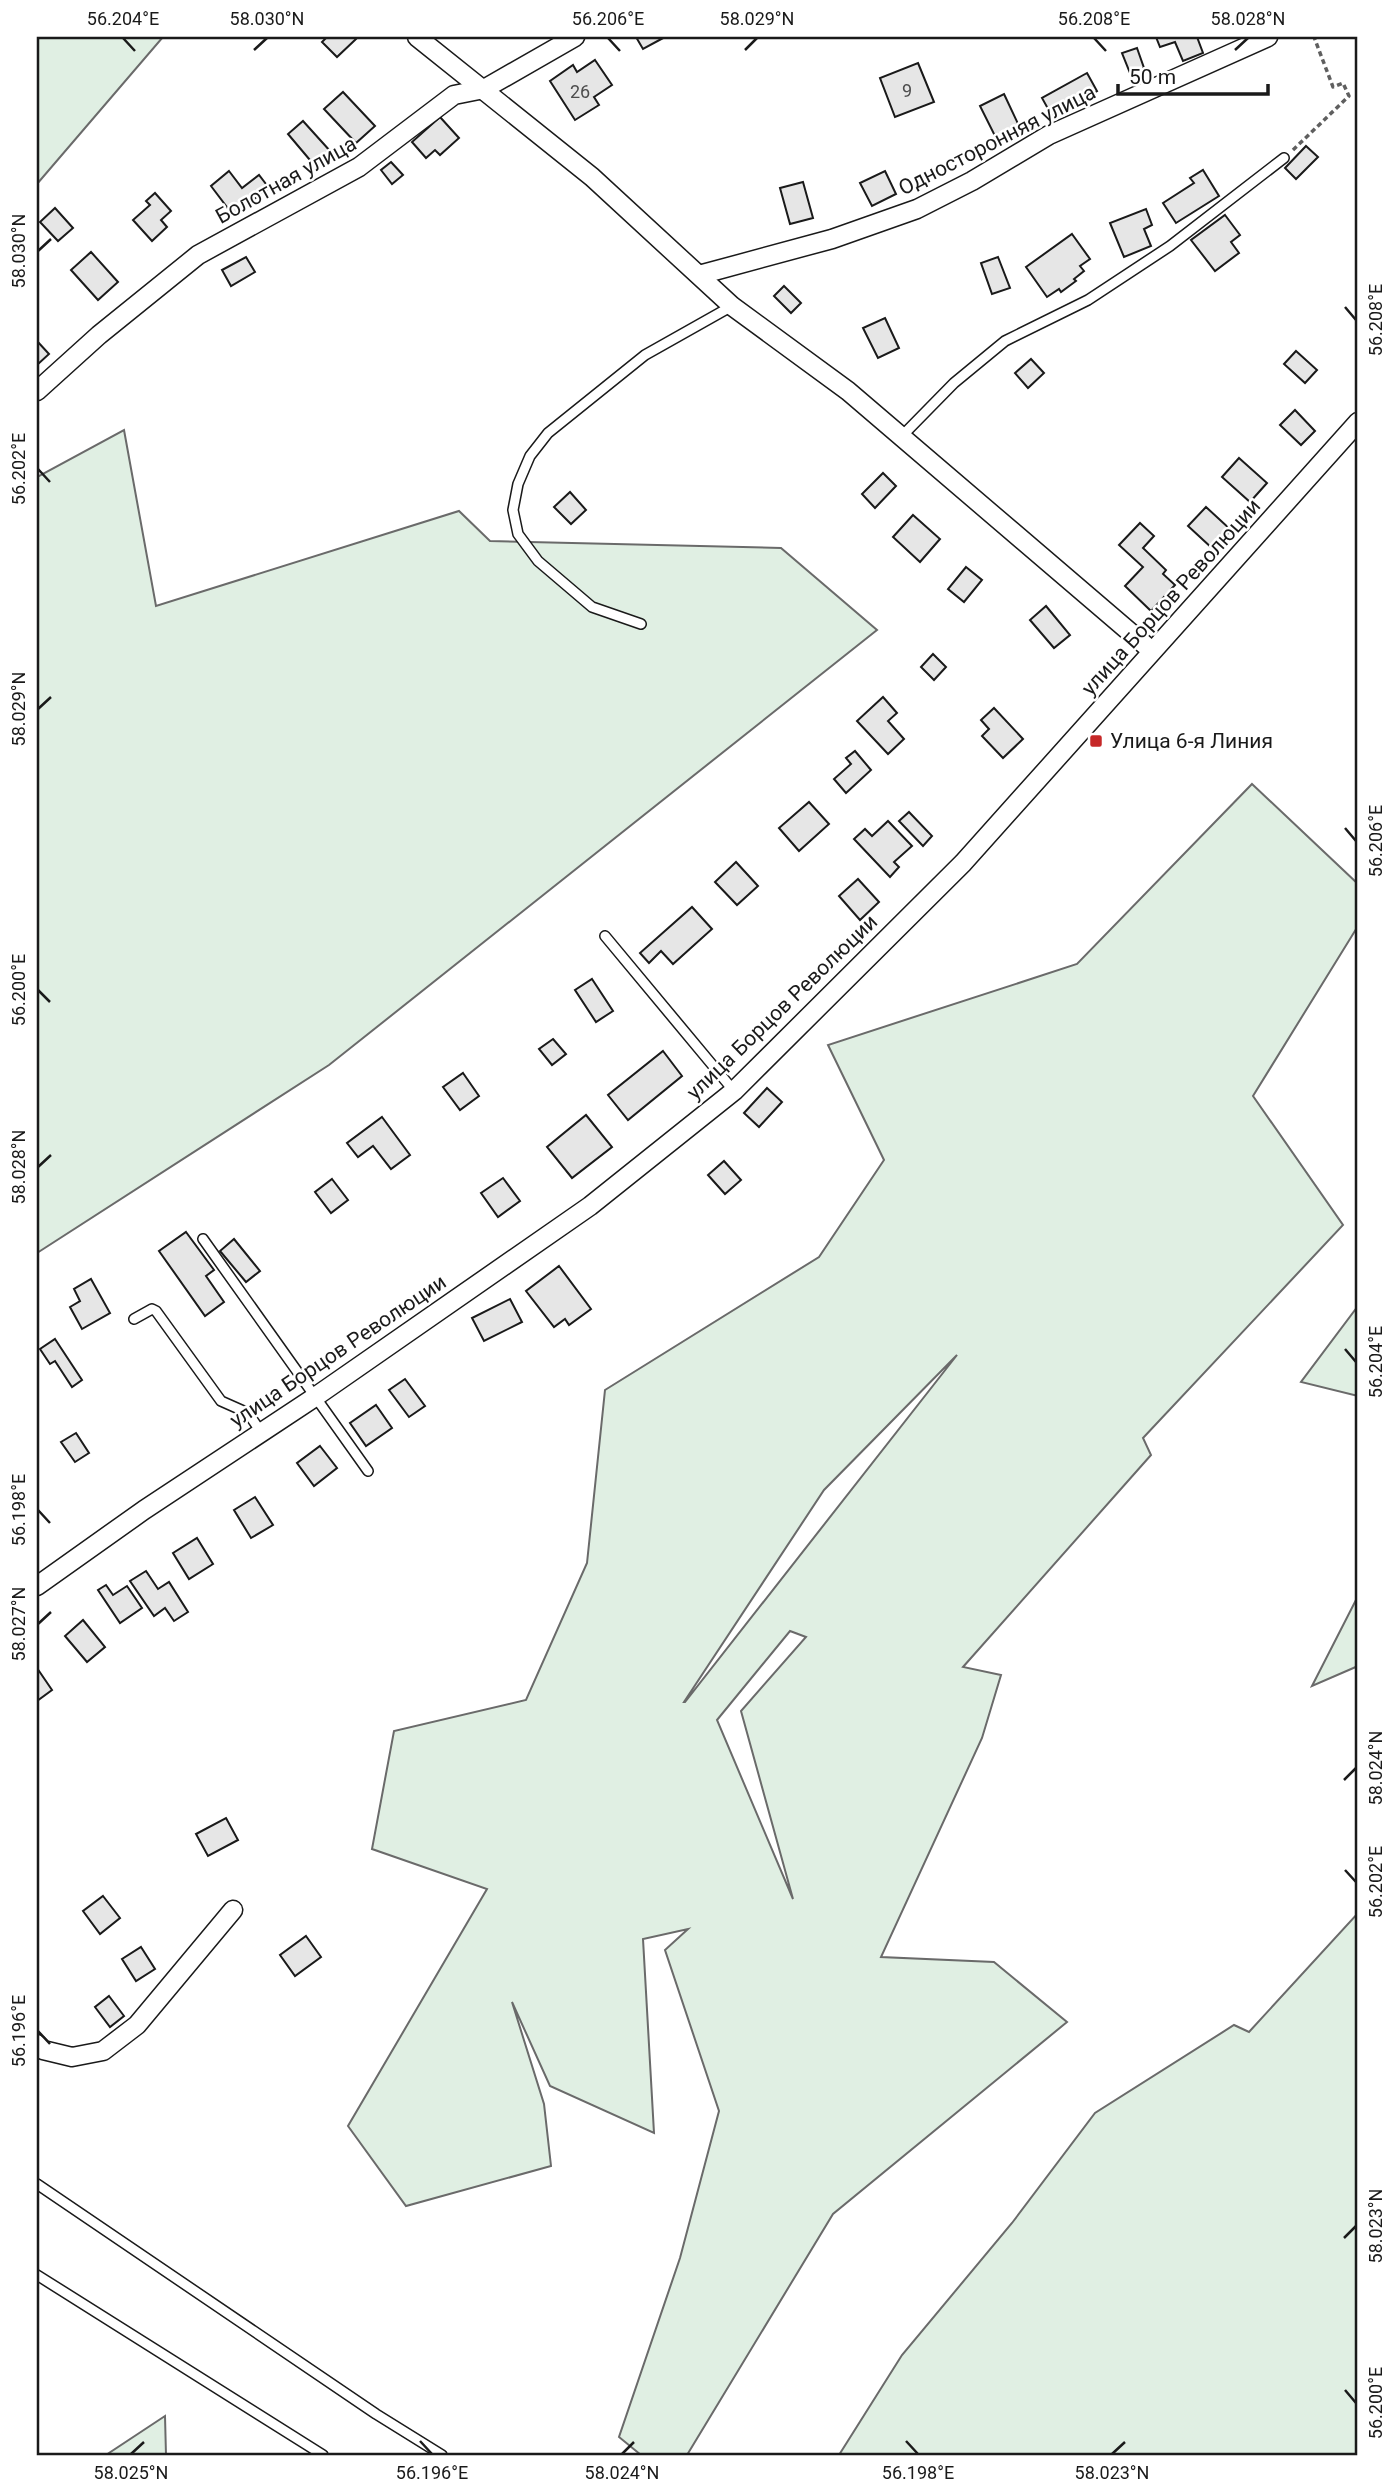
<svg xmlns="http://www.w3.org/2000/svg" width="1395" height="2492" font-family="Roboto,sans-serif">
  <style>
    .green { fill: #e0efe3; stroke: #6a6a6a; stroke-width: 2; fill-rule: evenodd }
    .building { fill: #e6e6e6; stroke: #1a1a1a; stroke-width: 2 }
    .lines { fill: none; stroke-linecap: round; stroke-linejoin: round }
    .service-casing { stroke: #1a1a1a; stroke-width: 12 }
    .minor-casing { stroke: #1a1a1a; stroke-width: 21 }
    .path { stroke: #5f5f5f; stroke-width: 3.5; stroke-dasharray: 5 3.5; stroke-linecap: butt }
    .service { stroke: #fff; stroke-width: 9 }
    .minor { stroke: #fff; stroke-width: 18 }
    .ticks { fill: none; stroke: #1a1a1a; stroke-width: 2.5 }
    .poi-dot { fill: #c62828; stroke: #fff; stroke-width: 2.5 }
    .labels { text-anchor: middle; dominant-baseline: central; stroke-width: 5; stroke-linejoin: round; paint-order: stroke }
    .number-label { font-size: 18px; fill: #4d4d4d }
    .street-label { font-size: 21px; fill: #1a1a1a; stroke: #fff }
    .poi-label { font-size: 21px; fill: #1a1a1a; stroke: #fff; text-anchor: start }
    .neatline { fill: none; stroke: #1a1a1a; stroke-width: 2.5 }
    .ticks-label { font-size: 18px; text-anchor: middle; fill: #1a1a1a }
  </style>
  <rect width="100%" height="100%" fill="#fff"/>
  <g class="green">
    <polygon points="37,37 163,37 37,184"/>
    <polygon points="124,430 156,606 459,511 490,541 781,548 877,630 329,1065 37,1253 37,477"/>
    <path d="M1252 784 1358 884V926L1253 1096 1343 1225 1143 1438 1151 1455 963 1667 1001 1675 982 1738 881 1957 994 1962 1067 2022 833 2214 687 2455H641L619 2437 680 2258 719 2111 665 1950 688 1929 643 1939 654 2133 550 2086 512 2002 544 2104 551 2166 406 2206 348 2126 487 1889 372 1849 394 1731 526 1700 587 1563 605 1390 819 1257 884 1160 828 1045 1077 964ZM957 1355 685 1702H684L824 1490ZM790 1631 806 1637 741 1711 793 1899 717 1720Z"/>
    <polygon points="1358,1306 1358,1396 1301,1382"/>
    <polygon points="1358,1596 1358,1666 1312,1686"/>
    <polygon points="1358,1913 1358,2455 839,2455 902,2355 1012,2223 1095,2113 1234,2025 1249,2032"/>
    <polygon points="165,2416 166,2455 106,2455"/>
  </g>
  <g class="building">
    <polygon points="327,37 355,37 356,39 337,57 322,42"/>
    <polygon points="636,37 665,37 643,49"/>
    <polygon points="1156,37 1197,37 1203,53 1183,61 1175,42 1160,47"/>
    <polygon points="1137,48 1144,68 1130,73 1122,53"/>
    <polygon points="595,60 612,85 594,97 599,105 575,120 550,81 573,65 577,72"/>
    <polygon points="918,63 934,102 895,117 880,78"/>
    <polygon points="1087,73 1097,91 1052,116 1042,98"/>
    <polygon points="343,92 375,126 356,143 324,109"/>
    <polygon points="1004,94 1020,128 997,140 980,106"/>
    <polygon points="440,117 459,138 440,155 435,150 426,158 412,142"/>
    <polygon points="303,121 331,152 315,166 288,134"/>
    <polygon points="1306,146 1318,157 1296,179 1285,168"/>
    <polygon points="391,162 403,175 392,184 381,170"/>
    <polygon points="1203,170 1219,196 1176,223 1163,203 1194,183 1190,178"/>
    <polygon points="229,171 242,188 259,175 269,188 233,215 211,186"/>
    <polygon points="885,171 896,194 872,206 860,183"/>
    <polygon points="803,182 813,218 790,224 780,188"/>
    <polygon points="155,193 171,211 161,220 167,227 152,241 133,220 150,205 146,201"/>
    <polygon points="55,208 73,228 58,241 40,222"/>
    <polygon points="1146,209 1152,225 1144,229 1151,246 1124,257 1110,223"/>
    <polygon points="1225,215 1240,235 1231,242 1239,253 1215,271 1191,240"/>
    <polygon points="1072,234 1090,259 1080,266 1084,271 1074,279 1076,281 1061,292 1059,289 1047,297 1026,267"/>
    <polygon points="91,252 118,282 98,300 71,270"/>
    <polygon points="246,257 255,272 231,286 222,270"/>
    <polygon points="998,257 1010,288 992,294 981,263"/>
    <polygon points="784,286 801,303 791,313 774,296"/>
    <polygon points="885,318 899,348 878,358 863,328"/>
    <polygon points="37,341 49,354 37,365"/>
    <polygon points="1296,351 1317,370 1305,383 1284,364"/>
    <polygon points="1031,359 1044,373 1028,388 1015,373"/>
    <polygon points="1295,410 1315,431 1301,445 1280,425"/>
    <polygon points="1239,458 1267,483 1250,502 1222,477"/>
    <polygon points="883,473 896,486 875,508 862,494"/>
    <polygon points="570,492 586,510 571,524 554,507"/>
    <polygon points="1206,507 1231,530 1213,549 1188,526"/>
    <polygon points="913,515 940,539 920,562 893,537"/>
    <polygon points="1140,523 1154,536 1143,548 1166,570 1163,574 1175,585 1151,611 1125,586 1143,567 1119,545"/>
    <polygon points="966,567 982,580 964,602 948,589"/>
    <polygon points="1046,606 1070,635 1054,648 1030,620"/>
    <polygon points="933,654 946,667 934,680 921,667"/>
    <polygon points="883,697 897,713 888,721 904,739 888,754 857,721"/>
    <polygon points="994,708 1023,739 1003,758 982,736 989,729 981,720"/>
    <polygon points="855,751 871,770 846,793 834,779 851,764 846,758"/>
    <polygon points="809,802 829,824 799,851 779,828"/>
    <polygon points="909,812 932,836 923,846 899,821"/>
    <polygon points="888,821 912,846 894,862 899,867 890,877 854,839 865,829 872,836"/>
    <polygon points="736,862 758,886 737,905 715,882"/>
    <polygon points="858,879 879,902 860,920 839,896"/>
    <polygon points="692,907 712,929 673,964 661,951 649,963 640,953"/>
    <polygon points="592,979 613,1011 596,1022 575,990"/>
    <polygon points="553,1039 566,1054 552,1065 539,1049"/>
    <polygon points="663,1051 682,1076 628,1120 608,1095"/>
    <polygon points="463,1073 479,1096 460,1110 443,1087"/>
    <polygon points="767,1088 782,1102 759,1127 744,1113"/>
    <polygon points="586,1115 612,1147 572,1178 547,1147"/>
    <polygon points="382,1117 410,1155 391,1169 373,1146 358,1157 347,1143"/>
    <polygon points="724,1161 741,1180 725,1194 708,1175"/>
    <polygon points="503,1178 520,1201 498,1217 481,1193"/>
    <polygon points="332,1179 348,1200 331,1213 315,1192"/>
    <polygon points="186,1232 214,1270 206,1276 224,1302 205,1316 159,1251"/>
    <polygon points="234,1239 260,1271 246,1282 220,1251"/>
    <polygon points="559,1266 591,1309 569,1325 565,1319 554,1327 526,1291"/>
    <polygon points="91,1279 110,1313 82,1329 70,1307 80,1301 74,1289"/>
    <polygon points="510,1299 522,1322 484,1341 472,1318"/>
    <polygon points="55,1339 82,1380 72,1387 55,1361 50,1364 40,1349"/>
    <polygon points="405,1379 425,1406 409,1417 389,1390"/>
    <polygon points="376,1405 392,1428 366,1446 350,1423"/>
    <polygon points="76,1433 89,1453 75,1462 61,1442"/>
    <polygon points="320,1446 337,1468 314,1486 297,1463"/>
    <polygon points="255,1497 273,1525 251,1538 234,1510"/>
    <polygon points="197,1538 213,1564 189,1579 173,1553"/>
    <polygon points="146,1571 158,1589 169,1582 188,1612 174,1621 165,1608 154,1616 130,1581"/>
    <polygon points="106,1585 113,1595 127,1586 142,1608 120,1623 98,1590"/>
    <polygon points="83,1620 105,1647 87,1662 65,1636"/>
    <polygon points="37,1668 52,1690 37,1701"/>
    <polygon points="226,1818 238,1840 208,1856 196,1834"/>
    <polygon points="103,1896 120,1918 100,1934 83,1911"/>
    <polygon points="306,1936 321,1957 295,1976 280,1955"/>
    <polygon points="141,1947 155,1969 136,1981 122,1959"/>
    <polygon points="109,1996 124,2016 110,2027 95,2007"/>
  </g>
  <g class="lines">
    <g class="service-casing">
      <g id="service">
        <polyline points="901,437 954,383 1005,341 1088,300 1170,246 1284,158"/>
        <polyline points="641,624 592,607 538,561 518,534 513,510 518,484 530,456 548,433 645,355 732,306"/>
        <polyline points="605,936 734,1091"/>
        <polyline points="203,1239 368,1471"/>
        <polyline points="134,1319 152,1309 156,1311 221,1401 248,1413 261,1432"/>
        <polyline points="37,2184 376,2414 442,2455"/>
        <polyline points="37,2275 323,2455"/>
      </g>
    </g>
    <g class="minor-casing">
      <g id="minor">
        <polyline points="417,37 592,177 732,306 848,391 1152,651"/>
        <polyline points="699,275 832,239 917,209 972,181 1049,135 1268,37"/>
        <polyline points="37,391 99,335 198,255 359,167 454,95 484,89 575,37"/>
        <polyline points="37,1586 144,1510 315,1397 590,1206 734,1091 963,863 1358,422"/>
        <polyline points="37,2044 43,2050 72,2057 103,2051 137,2025 233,1910"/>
      </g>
    </g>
    <polyline class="path" points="1293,150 1349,96 1343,83 1333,87 1314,37"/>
    <use href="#service" class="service"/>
    <use href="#minor" class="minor"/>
  </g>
  <path class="ticks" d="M123 38 135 51M608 38 620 51M1094 38 1106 51M254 50 267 38M745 50 757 38M1235 50 1248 38M38 251 51 239M1345 307 1356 320M38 469 50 482M38 709 51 697M1345 828 1356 841M38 990 50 1002M38 1167 51 1155M1345 1349 1356 1362M38 1510 50 1523M38 1624 51 1612M1344 1780 1356 1768M1345 1870 1356 1882M38 2031 50 2044M1344 2238 1356 2226M1345 2390 1356 2403M420 2441 432 2454M906 2441 918 2454M131 2454 144 2442M622 2454 634 2442M1112 2454 1125 2442"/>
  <rect class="poi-dot" x="1089" y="734" width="14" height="14" rx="3.5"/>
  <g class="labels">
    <g class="number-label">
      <text x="907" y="90">9</text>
      <text x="580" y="91">26</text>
    </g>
    <g class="street-label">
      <text transform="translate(997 140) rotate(-27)">Односторонняя улица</text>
      <text transform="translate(286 180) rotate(-29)">Болотная улица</text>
      <text transform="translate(1171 597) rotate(-48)">улица Борцов Революции</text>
      <text transform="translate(782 1007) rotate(-44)">улица Борцов Революции</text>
      <text transform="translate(338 1351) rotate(-34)">улица Борцов Революции</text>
    </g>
    <g class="poi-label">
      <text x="1110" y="741">Улица 6-я Линия</text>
    </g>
  </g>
  <rect width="1395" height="2492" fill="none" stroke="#ffffff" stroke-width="77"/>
  <path d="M1118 84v10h150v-10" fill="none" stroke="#1a1a1a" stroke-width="3.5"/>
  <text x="1129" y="84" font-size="21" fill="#1a1a1a" stroke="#ffffff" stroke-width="5" paint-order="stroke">50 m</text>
  <rect x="38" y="38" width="1318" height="2416" class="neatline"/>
  <g class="ticks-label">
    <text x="123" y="25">56.204°E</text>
    <text x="267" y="25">58.030°N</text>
    <text x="608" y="25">56.206°E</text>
    <text x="757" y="25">58.029°N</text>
    <text x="1094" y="25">56.208°E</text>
    <text x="1248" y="25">58.028°N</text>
    <text transform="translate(19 251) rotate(-90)" y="6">58.030°N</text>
    <text transform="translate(1376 320) rotate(-90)" y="6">56.208°E</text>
    <text transform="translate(19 469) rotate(-90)" y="6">56.202°E</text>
    <text transform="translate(19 709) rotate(-90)" y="6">58.029°N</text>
    <text transform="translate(1376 841) rotate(-90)" y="6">56.206°E</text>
    <text transform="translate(19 990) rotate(-90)" y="6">56.200°E</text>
    <text transform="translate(19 1167) rotate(-90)" y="6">58.028°N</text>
    <text transform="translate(1376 1362) rotate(-90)" y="6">56.204°E</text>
    <text transform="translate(19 1510) rotate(-90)" y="6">56.198°E</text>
    <text transform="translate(19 1624) rotate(-90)" y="6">58.027°N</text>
    <text transform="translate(1376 1768) rotate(-90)" y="6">58.024°N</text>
    <text transform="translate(1376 1882) rotate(-90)" y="6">56.202°E</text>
    <text transform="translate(19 2031) rotate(-90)" y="6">56.196°E</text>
    <text transform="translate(1376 2226) rotate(-90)" y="6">58.023°N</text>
    <text transform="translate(1376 2403) rotate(-90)" y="6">56.200°E</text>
    <text x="131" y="2479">58.025°N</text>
    <text x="432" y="2479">56.196°E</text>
    <text x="622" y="2479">58.024°N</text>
    <text x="918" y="2479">56.198°E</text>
    <text x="1112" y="2479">58.023°N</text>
  </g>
</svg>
